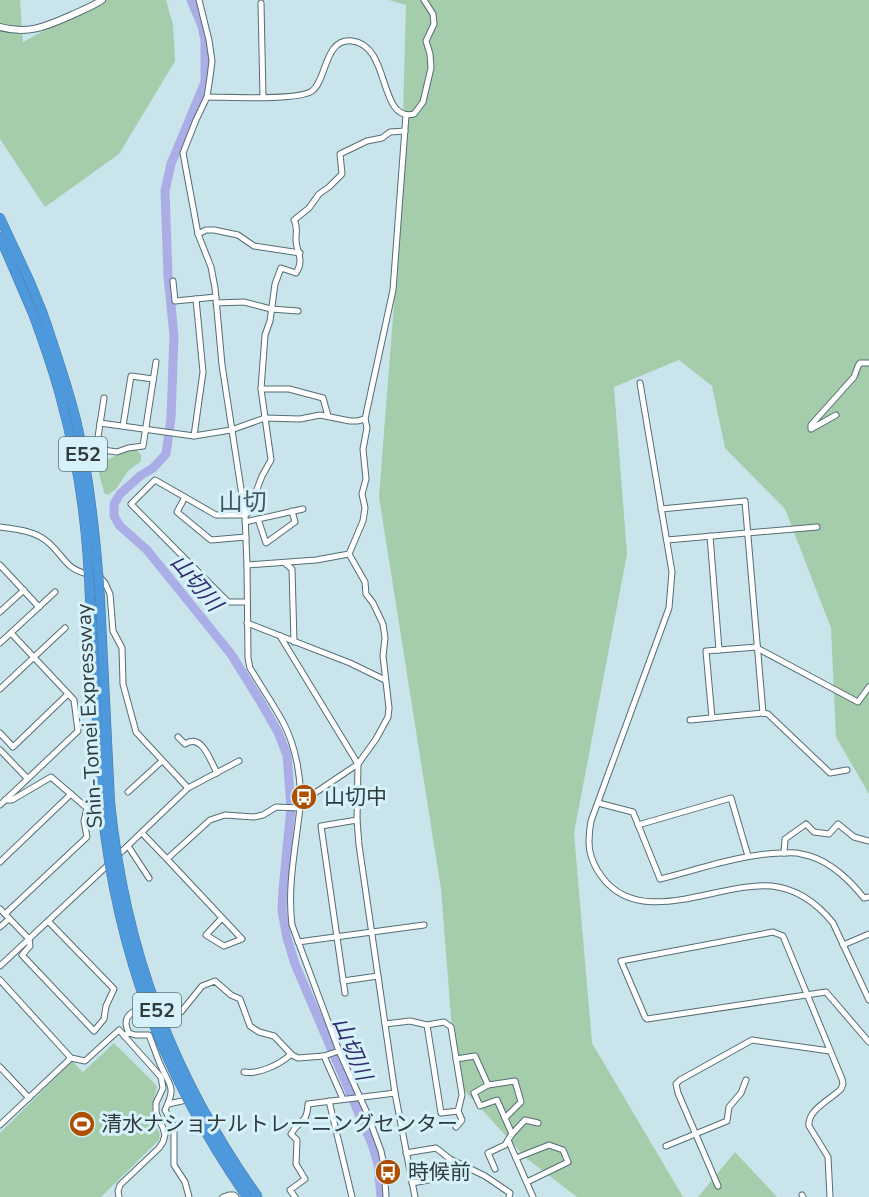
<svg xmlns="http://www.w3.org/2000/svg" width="869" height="1197" font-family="'Nunito Sans','Noto Sans JP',sans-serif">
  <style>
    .green { fill: #a5cdab }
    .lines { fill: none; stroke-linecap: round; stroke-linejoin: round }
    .river { stroke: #aaade6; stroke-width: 9 }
    .minor-casing { stroke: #556d74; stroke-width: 7 }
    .tertiary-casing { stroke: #556d74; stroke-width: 8 }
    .motorway-casing { stroke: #4477a5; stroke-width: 10 }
    .minor { stroke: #fff; stroke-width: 5 }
    .tertiary { stroke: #fff; stroke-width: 6 }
    .motorway { stroke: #4e98dc; stroke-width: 9 }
    .motorway-bridge-casing { stroke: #4477a5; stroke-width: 10; stroke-linecap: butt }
    .motorway-bridge { stroke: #4e98dc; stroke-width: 9 }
    .labels { text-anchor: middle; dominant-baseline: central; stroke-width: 6; stroke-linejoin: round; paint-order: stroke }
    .shield { fill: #d6f1f9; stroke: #627276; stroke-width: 1.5 }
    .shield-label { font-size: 20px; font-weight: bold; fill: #303b3e }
    .street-label { font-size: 21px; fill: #303b3e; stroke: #d6f1f9 }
    .poi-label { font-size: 21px; fill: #303b3e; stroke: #d6f1f9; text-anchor: start }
    .water-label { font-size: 22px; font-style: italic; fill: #312d6f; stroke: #d6f1f9 }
    .quarter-label { font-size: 24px; fill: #40585e; stroke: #d6f1f9 }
  </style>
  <rect width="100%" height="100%" fill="#c9e4eb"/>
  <g class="green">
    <polygon points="0,0 20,0 23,42 101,0 166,0 173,25 175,61 119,154 45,207 0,139"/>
    <polygon points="389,0 869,0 869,794 836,737 831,628 785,509 725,448 712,386 679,360 614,387 627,554 574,833 592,1043 683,1197 577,1197 526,1158 456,1081 441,889 379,497 400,226 406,5"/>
    <path d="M136 449 141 455V461L128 471 116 489 108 495 104 493C102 482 98 475 98 464L126 451Z"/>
    <polygon points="114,1043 157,1086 152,1107 153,1119 160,1134 159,1140 101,1197 0,1197 0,1133 72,1061 83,1072"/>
    <polygon points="735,1152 777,1197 698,1197"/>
  </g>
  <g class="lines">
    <polyline class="river" points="191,0 202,26 205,40 205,82 171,164 165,191 168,276 174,335 171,418 166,454 153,468 140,476 120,494 114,504 114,516 120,526 147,550 231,654 259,699 278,732 287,755 291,808 283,889 282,911 287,938 295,964 372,1144 378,1164 381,1197"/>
    <g class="minor-casing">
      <g id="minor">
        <path d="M199 0 209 40 212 61 210 77 207 97 196 120 183 153 198 234 211 267 215 288 222 365 245 515 247 565 248 658 250 668C261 686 273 704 283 722 296 747 302 779 300 807 296 846 287 886 292 925L339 1051 367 1113 381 1151 384 1165 386 1197"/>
        <polyline points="261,3 263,97"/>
        <path d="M207 97C227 97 298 101 312 91 327 80 324 38 352 41 391 45 378 123 414 114L423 102 431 68 430 54 426 41 434 24 433 14 424 0"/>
        <polyline points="198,234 206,230 214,230 238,235 254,246 300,253"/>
        <polyline points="173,281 175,301 216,297"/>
        <polyline points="216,303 244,302 271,309 298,311"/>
        <path d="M640 383 672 572 669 608 591 821C587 844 588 858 602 877 641 930 720 881 772 886 798 889 817 903 833 923L869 1000"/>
        <polyline points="261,389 289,389 323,398 328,416"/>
        <polyline points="836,415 811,429 811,425 854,377 858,366 860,363 869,363"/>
        <polyline points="100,423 194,436 231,430 265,418 300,419 320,415 350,421 357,421 365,419"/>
        <polyline points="123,426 131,376 153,379"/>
        <polyline points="194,436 203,372 196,299"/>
        <polyline points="96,449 117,452 128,448 143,446 156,362"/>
        <polyline points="94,463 104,398"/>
        <polyline points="185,497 177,512 211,540 246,537"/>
        <polyline points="661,509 745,501 763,713"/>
        <polyline points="258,519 266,543 295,522 292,511"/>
        <polyline points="245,522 303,509"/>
        <path d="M0 527C17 529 37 531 50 544 67 560 65 569 91 575"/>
        <polyline points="710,536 719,650"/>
        <polyline points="667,540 817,527"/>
        <polyline points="349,554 363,521 365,508 362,494 366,479 363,449 367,428 365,419 393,290 406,115"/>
        <polyline points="285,563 292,569 294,642"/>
        <polyline points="0,565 39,607"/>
        <polyline points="247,565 316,560 349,554"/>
        <polyline points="100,577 105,583 110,594 113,631 122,648 123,684 136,732 188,788"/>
        <path d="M247 602H228L131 504 155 480 216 515H245L248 513 262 476 271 460 261 389 265 335 270 321 275 284 281 268 296 273C305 259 296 252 296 239 296 231 298 227 294 220L309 208 319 194 329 187 342 174 340 154 367 141 382 138 390 132 405 131"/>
        <polyline points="0,612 24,590"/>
        <polyline points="247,623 350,663 385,680"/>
        <polyline points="280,636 358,764 357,820 359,845 395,1093 415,1197"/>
        <polyline points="0,643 55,592"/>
        <polyline points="757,648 858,702 869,687"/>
        <polyline points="0,689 65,628"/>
        <polyline points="712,718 706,651 757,647"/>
        <polyline points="690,720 763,713 768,714 830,773 847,770"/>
        <polyline points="0,733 13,747 68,694"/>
        <path d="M178 737 185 744C202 733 210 760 217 773"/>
        <polyline points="0,750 27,778"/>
        <polyline points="128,792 162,761"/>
        <polyline points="300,803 358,764 376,739 388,717 389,708 383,656 385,638 383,624 373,603 366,594 365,582 349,554"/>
        <path d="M598 803 633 812 660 879C700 869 741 854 782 853 788 853 795 852 801 854 827 858 848 878 864 898L869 897"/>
        <polyline points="0,805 78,731 74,700 11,633"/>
        <polyline points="638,825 731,798 748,856"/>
        <polyline points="142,833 167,859 210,820 225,815 254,817 263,815 276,807 300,808"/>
        <polyline points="128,846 149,878"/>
        <polyline points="784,853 785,839 806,824 814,832 829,834 838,824 854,837 869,841"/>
        <polyline points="117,856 188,788 239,761"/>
        <polyline points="167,859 242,939 224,946 206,935 222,918"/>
        <polyline points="0,862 71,794"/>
        <polyline points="0,909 29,939"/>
        <polyline points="5,914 87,837 84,821 87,808 51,777 12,800 5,800"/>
        <polyline points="0,927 9,919"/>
        <polyline points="29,939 30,946 22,955 94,1031 104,1019 106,1006 114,989 48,921"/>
        <polyline points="298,942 424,925"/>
        <polyline points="843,945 869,934"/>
        <polyline points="0,966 110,863"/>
        <polyline points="0,980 71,1058 85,1061 119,1030 161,1077 163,1088 156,1103 156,1113 163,1128 165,1135 163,1142 159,1148 120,1185 118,1191 119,1197"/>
        <polyline points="343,981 378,976"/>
        <polyline points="345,993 321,826 357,820"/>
        <polyline points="385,1024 410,1021 427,1025 444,1022 451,1027 462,1095 458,1111 441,1113 427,1025"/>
        <path d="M129 1033 135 1035H149C153 1045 156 1054 160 1064 169 1085 177 1086 165 1110L174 1127V1165L185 1182 189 1197"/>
        <path d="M124 1036 129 1033C128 1031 126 1025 126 1023 126 1011 143 1007 153 1006 164 1006 170 1014 181 1012L202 986 215 981 231 995 240 999 250 1026 259 1032 274 1036 292 1055 298 1058 324 1056 339 1051"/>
        <polyline points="324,1056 343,1099"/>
        <polyline points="456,1059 475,1056 488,1085 474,1093 480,1106 497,1100 512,1134 508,1140 533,1197"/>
        <polyline points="0,1067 29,1098"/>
        <path d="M244 1072C258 1075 281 1064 291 1054"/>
        <polyline points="488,1085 515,1081 521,1102 505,1118"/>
        <polyline points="329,1101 352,1197"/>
        <polyline points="168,1104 182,1101"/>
        <polyline points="0,1125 71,1058"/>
        <polyline points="456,1127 462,1120 458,1111"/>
        <polyline points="512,1134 525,1120 538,1123"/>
        <polyline points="666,1146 727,1121 729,1107 741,1093 746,1080"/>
        <polyline points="406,1153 436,1148 450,1159 485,1176 510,1193 509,1197"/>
        <polyline points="516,1158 549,1145 563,1150 568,1162 527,1182"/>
        <polyline points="495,1169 488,1153 505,1145 508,1140"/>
        <polyline points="412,1183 434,1179"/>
        <polyline points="718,1186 678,1093 676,1084 680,1080 752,1040 830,1051"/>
        <polyline points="802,1195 803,1197"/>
        <polyline points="223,1197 229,1195 234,1195 236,1197"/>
        <path d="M295 1197 290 1190 305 1179 296 1164 297 1140 291 1134C300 1119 307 1124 308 1104L395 1093"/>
        <path d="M830 1197 828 1157 809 1126C807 1110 830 1100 841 1089L843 1084 842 1079 783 936 773 932 621 961 645 1017 647 1019 806 995 826 992 869 1042"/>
      </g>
    </g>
    <g class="tertiary-casing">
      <path id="tertiary" d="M0 27C28 35 47 26 72 15 83 10 93 6 102 0"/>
    </g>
    <g class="motorway-casing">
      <g id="motorway">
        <polyline points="0,218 29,280 43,314"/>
        <polyline points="0,237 34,316"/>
        <polyline points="100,599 110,802"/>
        <polyline points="90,600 102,809"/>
      </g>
    </g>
    <use href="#minor" class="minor"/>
    <use href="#tertiary" class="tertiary"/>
    <use href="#motorway" class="motorway"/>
    <g class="motorway-bridge-casing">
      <g id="motorway-bridge">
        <path d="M43 314C55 349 67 384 76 420 90 479 96 539 100 599"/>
        <path d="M34 316C44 344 54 371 61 399 79 464 88 532 90 600"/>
        <path d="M110 802C125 950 172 1076 258 1197"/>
        <path d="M102 809C118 955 163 1076 247 1197"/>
      </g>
    </g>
    <use href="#motorway-bridge" class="motorway-bridge"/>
  </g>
  <defs>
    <g id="bus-disc" transform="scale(1.35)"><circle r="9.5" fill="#ae4f00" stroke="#d6f1f9"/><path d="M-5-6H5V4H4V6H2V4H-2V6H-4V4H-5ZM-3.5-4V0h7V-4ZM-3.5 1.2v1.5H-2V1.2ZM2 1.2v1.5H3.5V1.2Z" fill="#fff"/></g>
    <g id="stadium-disc" transform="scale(1.35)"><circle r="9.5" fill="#ae4f00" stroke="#d6f1f9"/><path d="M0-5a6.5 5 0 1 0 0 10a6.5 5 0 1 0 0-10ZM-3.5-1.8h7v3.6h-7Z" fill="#fff"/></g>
  </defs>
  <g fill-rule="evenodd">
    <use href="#bus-disc" x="304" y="797"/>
    <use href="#stadium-disc" x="82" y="1124"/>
    <use href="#bus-disc" x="388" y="1172"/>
  </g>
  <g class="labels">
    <g class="shield">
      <rect x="59" y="437" width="48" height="34" rx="4.5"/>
      <rect x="133" y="993" width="48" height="34" rx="4.5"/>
    </g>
    <g class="shield-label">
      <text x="83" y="454">E52</text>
      <text x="157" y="1010">E52</text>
    </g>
    <g class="street-label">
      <text transform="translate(89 716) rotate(-93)">Shin-Tomei Expressway</text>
    </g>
    <g class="poi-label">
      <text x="324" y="797">山切中</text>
      <text x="101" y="1124">清水ナショナルトレーニングセンター</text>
      <text x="408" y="1172">時候前</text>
    </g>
    <g class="water-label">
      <text transform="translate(196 583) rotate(50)">山切川</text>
      <text transform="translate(352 1049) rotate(67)">山切川</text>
    </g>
    <g class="quarter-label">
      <text x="243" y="502">山切</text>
    </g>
  </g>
</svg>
